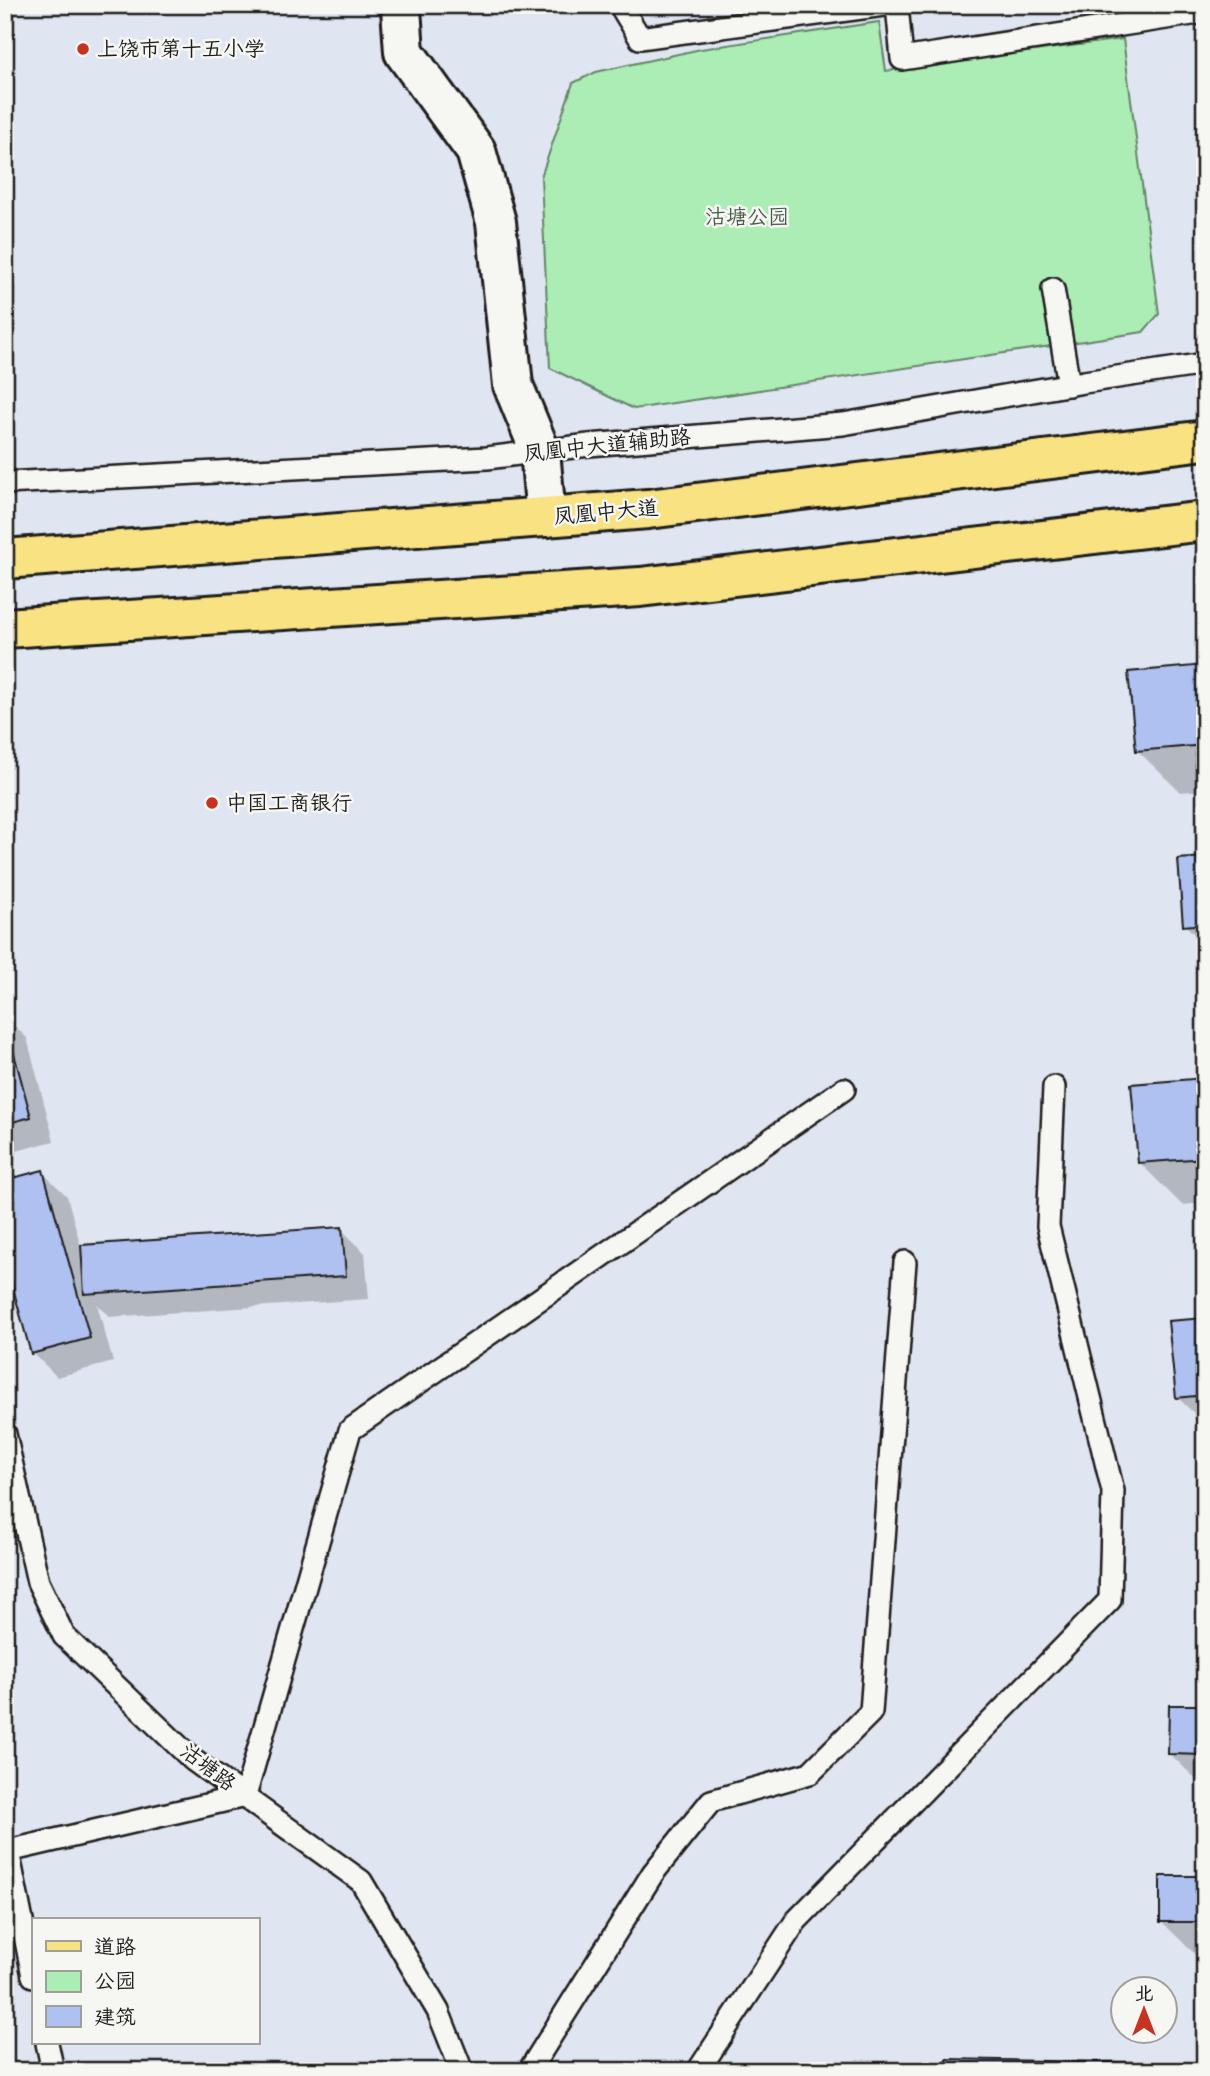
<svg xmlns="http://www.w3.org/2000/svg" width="1210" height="2076" font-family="'Shantell Sans','LXGW WenKai TC',sans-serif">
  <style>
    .green { fill: #acedb6; stroke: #648469; stroke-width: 2 }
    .shadow { fill: #0003 }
    .building { fill: #aec1f0; stroke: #1c1c1c; stroke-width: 2 }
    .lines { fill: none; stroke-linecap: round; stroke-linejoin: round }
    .lane-casing { stroke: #1c1c1c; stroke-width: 26 }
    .street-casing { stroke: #1c1c1c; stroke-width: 44 }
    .primary-casing { stroke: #1c1c1c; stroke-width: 44 }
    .lane { stroke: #f6f6f2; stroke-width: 21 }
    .street { stroke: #f6f6f2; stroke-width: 38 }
    .primary { stroke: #f8e281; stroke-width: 38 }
    .poi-dot { fill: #c8321e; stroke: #f6f6f2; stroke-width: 2.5 }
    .labels { text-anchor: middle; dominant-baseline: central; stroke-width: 5; stroke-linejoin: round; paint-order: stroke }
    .poi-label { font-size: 21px; fill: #1c1c1c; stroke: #f6f6f2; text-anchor: start }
    .park-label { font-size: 21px; fill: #475b4a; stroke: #f6f6f2 }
    .street-label { font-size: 21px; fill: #1c1c1c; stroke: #f6f6f2 }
  </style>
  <rect width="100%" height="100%" fill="#e0e6f1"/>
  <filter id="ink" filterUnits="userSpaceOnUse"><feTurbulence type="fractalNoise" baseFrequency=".0143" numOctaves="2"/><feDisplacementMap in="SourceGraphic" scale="14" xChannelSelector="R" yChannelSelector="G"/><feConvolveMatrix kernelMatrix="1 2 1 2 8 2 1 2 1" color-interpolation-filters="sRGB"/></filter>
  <g filter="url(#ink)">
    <polygon class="green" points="879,22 886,71 1123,39 1159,314 1143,332 634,409 550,368 541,177 573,83 596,72 701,49"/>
    <g class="shadow">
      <polygon points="1205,667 1205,790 1180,792 1137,750"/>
      <polygon points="1205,858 1205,945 1185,925"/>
      <polygon points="5,1017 27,1038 54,1141 5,1154"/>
      <polygon points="1205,1079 1205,1203 1182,1205 1140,1163"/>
      <polygon points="42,1172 67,1196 81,1247 341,1229 365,1253 369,1299 110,1317 97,1304 113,1362 57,1377 33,1353"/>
      <polygon points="1205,1320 1205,1424 1177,1397"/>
      <polygon points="1205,1707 1205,1788 1170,1754"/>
      <polygon points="1205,1878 1205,1964 1162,1922"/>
    </g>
    <g class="building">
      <polygon points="1205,665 1205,745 1136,751 1128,672"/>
      <polygon points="1205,857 1205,924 1183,926 1178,859"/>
      <polygon points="5,1020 31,1117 5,1124"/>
      <polygon points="1205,1078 1205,1158 1138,1163 1131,1084"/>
      <polygon points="43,1170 90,1338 31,1354 5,1259 5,1180"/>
      <polygon points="342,1227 346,1276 84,1294 81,1245"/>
      <polygon points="1205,1318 1205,1395 1176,1398 1168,1321"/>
      <polygon points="1169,1705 1205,1705 1205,1755 1168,1754"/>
      <rect x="1160" y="1876" width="45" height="46"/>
      <polygon points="947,2059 1205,2064 1205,2071 946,2071"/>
    </g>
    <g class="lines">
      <g class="lane-casing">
        <g id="lane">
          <polyline points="620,5 640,38 884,5"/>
          <polyline points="897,5 902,59 1205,12"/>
          <polyline points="1053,289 1069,385"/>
          <polyline points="5,483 487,458 589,445 843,424 1084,382 1205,364"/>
          <polyline points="5,1434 38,1582 64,1636 193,1760 361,1881 438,2011 462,2071"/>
          <polyline points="5,1850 8,1851 245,1796 350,1430 844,1089"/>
          <polyline points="8,1851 33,1976"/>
          <polyline points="47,2043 53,2071"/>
          <polyline points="529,2071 653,1873 711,1801 810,1773 871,1712 905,1262"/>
          <polyline points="698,2071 796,1921 1110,1600 1113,1491 1048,1226 1054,1087"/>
        </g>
      </g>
      <g class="street-casing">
        <polyline id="street" points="401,8 404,52 476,151 496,222 513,385 540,451 546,517"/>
      </g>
      <g class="primary-casing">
        <g id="primary">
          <polyline points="5,559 648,509 1205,440"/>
          <polyline points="5,628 640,587 1205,521"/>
        </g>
      </g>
      <use href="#lane" class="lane"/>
      <use href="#street" class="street"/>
      <use href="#primary" class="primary"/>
    </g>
  </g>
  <g class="poi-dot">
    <circle cx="83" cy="49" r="7"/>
    <circle cx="212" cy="803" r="7"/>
  </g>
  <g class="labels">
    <g class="poi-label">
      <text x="97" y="49">上饶市第十五小学</text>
      <text x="226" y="803">中国工商银行</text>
    </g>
    <g class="park-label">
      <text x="747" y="217">沽塘公园</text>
    </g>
    <g class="street-label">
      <text transform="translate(607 445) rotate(-6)">凤凰中大道辅助路</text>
      <text transform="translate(606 512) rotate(-5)">凤凰中大道</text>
      <text transform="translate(208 1767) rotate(37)">沽塘路</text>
    </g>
  </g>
  <rect width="1210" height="2076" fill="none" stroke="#f6f6f2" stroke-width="28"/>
  <rect x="14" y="14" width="1182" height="2048" fill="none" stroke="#1c1c1c" stroke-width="2.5" filter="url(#ink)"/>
  <rect x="32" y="1918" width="228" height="126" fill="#f6f6f2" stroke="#9f9f9c" stroke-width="2"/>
  <rect x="46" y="1941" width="35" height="10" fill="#f8e281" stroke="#9f9f9c" stroke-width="2"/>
  <text x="94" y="1954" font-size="21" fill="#1c1c1c">道路</text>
  <rect x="46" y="1971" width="35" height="21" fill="#acedb6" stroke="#9f9f9c" stroke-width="2"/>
  <text x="94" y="1988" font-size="21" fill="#1c1c1c">公园</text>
  <rect x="46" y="2006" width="35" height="21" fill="#aec1f0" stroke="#9f9f9c" stroke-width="2"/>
  <text x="94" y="2024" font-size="21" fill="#1c1c1c">建筑</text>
  <g transform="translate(1144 2010)"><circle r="33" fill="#f6f6f2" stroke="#9f9f9c" stroke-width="2"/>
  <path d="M0-5L12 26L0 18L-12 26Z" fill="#c8321e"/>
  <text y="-10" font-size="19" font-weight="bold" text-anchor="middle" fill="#1c1c1c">北</text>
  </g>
</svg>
